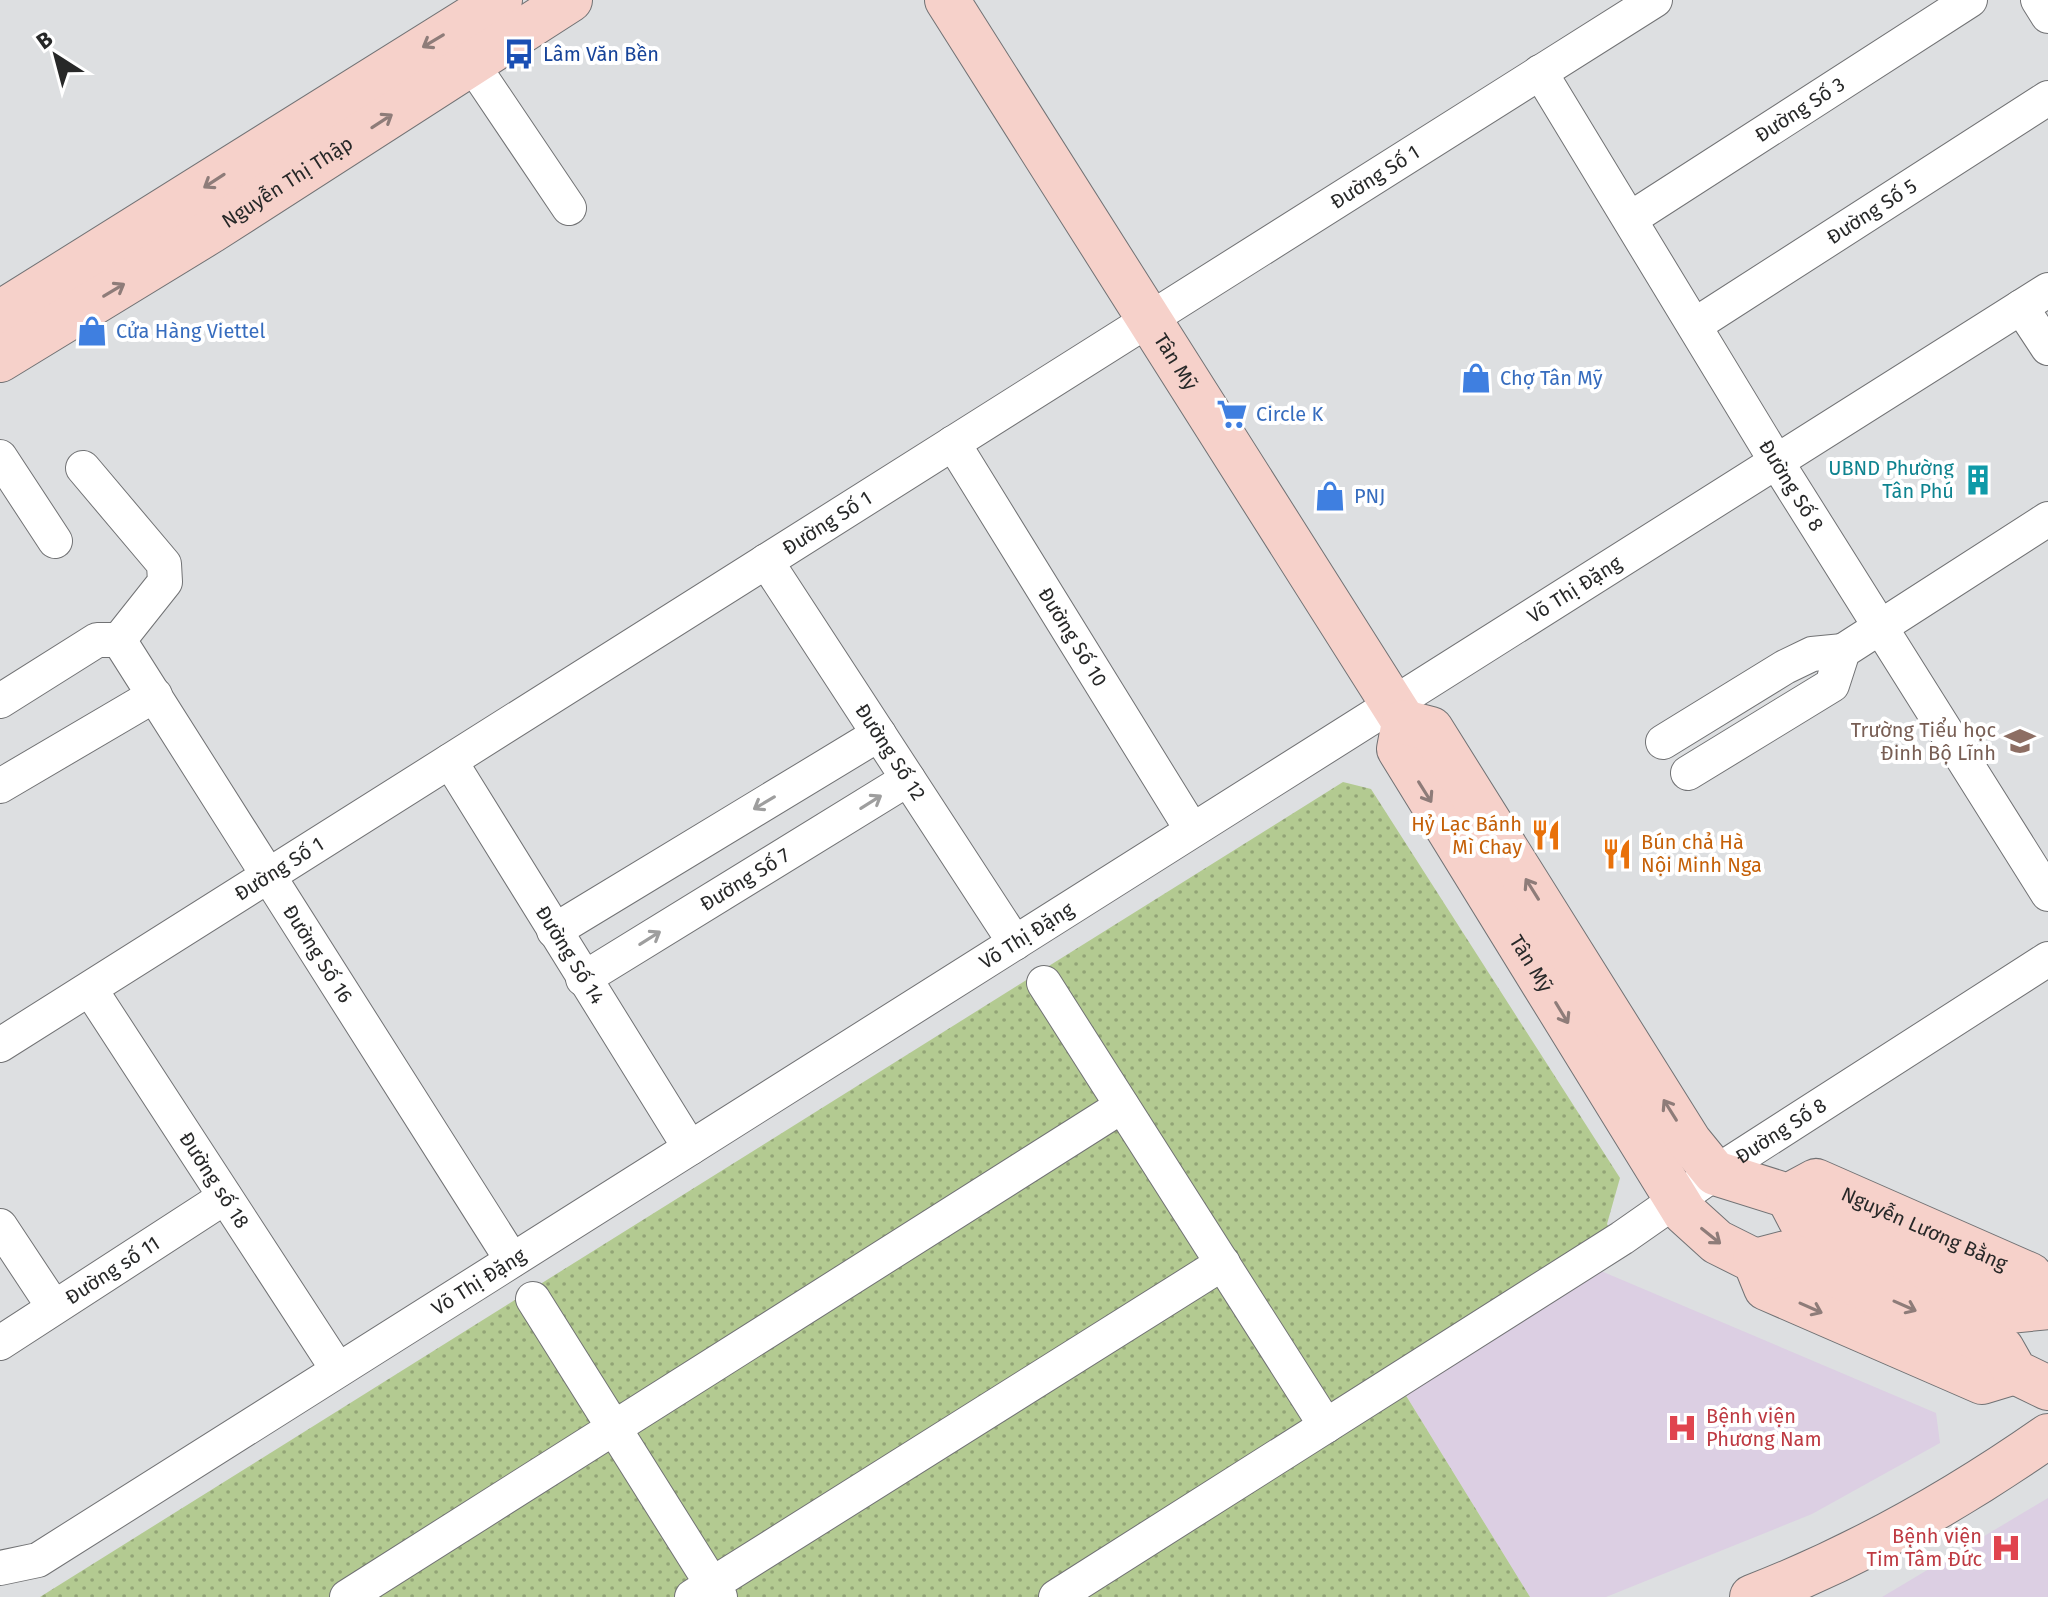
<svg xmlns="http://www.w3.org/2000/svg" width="2048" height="1597" font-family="'Fira Sans',sans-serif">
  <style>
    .medical { fill: #dccfe3 }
    .grass { fill: url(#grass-dots) }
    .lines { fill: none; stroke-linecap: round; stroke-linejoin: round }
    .street-casing { stroke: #717274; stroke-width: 36 }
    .secondary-casing { stroke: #717274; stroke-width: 46 }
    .street { stroke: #fff; stroke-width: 34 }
    .secondary { stroke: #f6d1ca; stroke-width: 44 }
    .oneway { stroke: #8e7c79 }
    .oneway2 { stroke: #9e9e9e }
    .labels { text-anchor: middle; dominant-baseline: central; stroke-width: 8; stroke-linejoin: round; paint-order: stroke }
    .transit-label { font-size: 20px; fill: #164399; stroke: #fff; text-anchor: start }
    .street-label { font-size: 20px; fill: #272828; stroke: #fff }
    .shop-label { font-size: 20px; fill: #366cbe; stroke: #fff; text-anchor: start }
    .culture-label { font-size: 20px; fill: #0d838f; stroke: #fff; text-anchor: end }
    .education-label { font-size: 20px; fill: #785e54; stroke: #fff; text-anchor: end }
    .food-label { font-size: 20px; fill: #c56008; stroke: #fff; text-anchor: end }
    .health-label { font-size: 20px; fill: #be3a42; stroke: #fff; text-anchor: start }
  </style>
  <defs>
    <pattern id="grass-dots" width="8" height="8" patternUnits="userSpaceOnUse" patternTransform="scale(2)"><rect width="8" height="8" fill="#b3ca91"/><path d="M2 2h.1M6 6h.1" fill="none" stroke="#92a476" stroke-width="1.8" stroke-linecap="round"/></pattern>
  </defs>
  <rect width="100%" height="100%" fill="#dddfe1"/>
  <g class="medical">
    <polygon points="1601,1271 1936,1413 1940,1443 1812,1514 1606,1597 1530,1597 1405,1394"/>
    <polygon points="2048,1498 2048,1597 1882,1597"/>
  </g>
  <polygon class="grass" points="1343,782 1371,789 1620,1178 1607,1224 1625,1255 1405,1394 1530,1597 40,1597"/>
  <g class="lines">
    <g class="street-casing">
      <g id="street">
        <polyline points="2038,0 2048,16"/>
        <polyline points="472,64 569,208"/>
        <path id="s1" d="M1540 72 1776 461 2048 894"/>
        <path id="s2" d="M1630 219 1970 0"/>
        <polyline points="2021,307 2048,348"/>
        <path id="s3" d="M1695 325 2048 98"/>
        <path id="s4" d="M953 443 1192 830"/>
        <polyline points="0,457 55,541"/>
        <polyline points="83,468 164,564 165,582 119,640"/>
        <path id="s5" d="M766 561 1015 943"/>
        <path id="s6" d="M0 701 97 640H119L512 1260"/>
        <polyline points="1663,742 1785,667 1812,654 1843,651"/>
        <path id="s7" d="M450 761 690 1148"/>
        <polyline points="1688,773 1832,685 1843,651 2048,519"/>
        <polyline points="0,786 155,695"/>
        <polyline points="554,931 879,734"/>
        <path id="s8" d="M583 979 908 779"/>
        <polyline points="1044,983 1326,1426"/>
        <path id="s9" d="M90 989 338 1370"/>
        <path id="s10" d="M0 1045 1655 0"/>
        <polyline points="0,1226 53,1306"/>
        <polyline points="533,1299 720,1597"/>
        <path id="s11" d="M0 1343 225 1197"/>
        <path id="s12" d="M0 1568 38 1560 2048 290"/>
        <polyline points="347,1597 1122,1106"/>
        <polyline points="692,1597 1223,1263"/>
        <path id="s13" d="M1056 1597 1622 1238 1715 1173 2048 959"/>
      </g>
    </g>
    <g class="secondary-casing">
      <g id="secondary">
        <path id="s14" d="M947 0 1404 722 1399 749 1685 1213 1717 1242 1755 1261 1766 1288 1982 1382 2015 1372"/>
        <polyline points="0,313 500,0"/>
        <path id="s15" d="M0 360 211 231 570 0"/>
        <path id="s16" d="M1404 722 1431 729 1689 1141 1715 1173 1788 1196 1816 1181 2030 1275 2044 1306"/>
        <polyline points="1788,1196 1800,1219 2011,1311 2048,1307"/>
        <polyline points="1755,1261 1786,1253 2002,1349 2015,1372 2048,1388"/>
        <path d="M1752 1597C1858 1556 1955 1501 2048 1436"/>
      </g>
    </g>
    <use href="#street" class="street"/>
    <use href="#secondary" class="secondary"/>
  </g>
  <defs><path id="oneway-shaft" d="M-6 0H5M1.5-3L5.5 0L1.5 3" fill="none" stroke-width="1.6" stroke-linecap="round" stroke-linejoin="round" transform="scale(2)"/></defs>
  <g class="oneway">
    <use href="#oneway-shaft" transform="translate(433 41) rotate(149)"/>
    <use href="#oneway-shaft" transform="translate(382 121) rotate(-33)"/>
    <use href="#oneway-shaft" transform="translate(214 181) rotate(147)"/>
    <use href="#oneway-shaft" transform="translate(114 290) rotate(-31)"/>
    <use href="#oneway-shaft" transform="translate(1425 792) rotate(58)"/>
    <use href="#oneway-shaft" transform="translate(1532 889) rotate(-122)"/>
    <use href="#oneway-shaft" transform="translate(1562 1013) rotate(59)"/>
    <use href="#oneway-shaft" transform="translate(1670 1110) rotate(-122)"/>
    <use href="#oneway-shaft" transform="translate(1711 1236) rotate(39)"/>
    <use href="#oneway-shaft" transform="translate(1905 1306) rotate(24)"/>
    <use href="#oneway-shaft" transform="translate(1811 1308) rotate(24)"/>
  </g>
  <g class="oneway2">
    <use href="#oneway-shaft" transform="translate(871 802) rotate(-32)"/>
    <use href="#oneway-shaft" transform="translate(764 803) rotate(149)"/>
    <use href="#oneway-shaft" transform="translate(650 938) rotate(-32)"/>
  </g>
  <defs>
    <g id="bus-bare" transform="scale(2.4)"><path d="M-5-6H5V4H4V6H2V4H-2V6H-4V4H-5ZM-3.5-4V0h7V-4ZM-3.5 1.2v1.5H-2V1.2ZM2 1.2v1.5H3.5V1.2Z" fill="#1a4fb4" stroke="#fff" stroke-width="2.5" paint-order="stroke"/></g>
    <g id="shop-bare" transform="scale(2.4)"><path d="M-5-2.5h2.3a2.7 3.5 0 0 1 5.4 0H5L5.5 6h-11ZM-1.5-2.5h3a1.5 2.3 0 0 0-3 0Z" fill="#3f7fe0" stroke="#fff" stroke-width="2.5" paint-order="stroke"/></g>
    <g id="supermarket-bare" transform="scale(2.4)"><path d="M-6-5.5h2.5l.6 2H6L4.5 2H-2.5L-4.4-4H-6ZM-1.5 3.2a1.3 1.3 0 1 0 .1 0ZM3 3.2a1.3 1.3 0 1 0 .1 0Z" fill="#3f7fe0" stroke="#fff" stroke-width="2.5" paint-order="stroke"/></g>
    <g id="building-bare" transform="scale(2.4)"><path d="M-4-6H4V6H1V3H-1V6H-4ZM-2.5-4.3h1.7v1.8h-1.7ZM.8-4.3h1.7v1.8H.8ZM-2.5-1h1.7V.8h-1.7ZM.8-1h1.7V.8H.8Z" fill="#0f9aa8" stroke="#fff" stroke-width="2.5" paint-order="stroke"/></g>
    <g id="school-bare" transform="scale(2.4)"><path d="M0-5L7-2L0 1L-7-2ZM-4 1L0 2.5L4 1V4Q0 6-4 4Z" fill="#8d6e63" stroke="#fff" stroke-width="2.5" paint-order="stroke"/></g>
    <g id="restaurant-bare" transform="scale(2.4)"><path d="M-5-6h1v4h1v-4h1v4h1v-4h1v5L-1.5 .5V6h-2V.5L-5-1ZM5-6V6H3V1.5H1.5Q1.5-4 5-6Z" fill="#e8710a" stroke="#fff" stroke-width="2.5" paint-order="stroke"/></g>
    <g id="hospital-bare" transform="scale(2.4)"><path d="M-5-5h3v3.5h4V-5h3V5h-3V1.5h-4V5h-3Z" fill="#e0444e" stroke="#fff" stroke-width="2.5" paint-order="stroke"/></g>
  </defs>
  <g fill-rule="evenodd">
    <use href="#bus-bare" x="519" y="54"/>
    <use href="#shop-bare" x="92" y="331"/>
    <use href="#shop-bare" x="1476" y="378"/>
    <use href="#supermarket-bare" x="1232" y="414"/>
    <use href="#building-bare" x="1978" y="480"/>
    <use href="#shop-bare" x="1330" y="496"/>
    <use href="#school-bare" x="2020" y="741"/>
    <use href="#restaurant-bare" x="1546" y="835"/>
    <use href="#restaurant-bare" x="1617" y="854"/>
    <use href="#hospital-bare" x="1682" y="1428"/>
    <use href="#hospital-bare" x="2006" y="1548"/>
  </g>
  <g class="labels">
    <g class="transit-label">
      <text x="543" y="54">Lâm Văn Bền</text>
    </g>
    <g class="street-label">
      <text stroke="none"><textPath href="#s2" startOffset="202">Đường Số 3</textPath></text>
      <text stroke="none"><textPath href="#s10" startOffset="1626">Đường Số 1</textPath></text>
      <text stroke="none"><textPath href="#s15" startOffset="338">Nguyễn Thị Thập</textPath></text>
      <text stroke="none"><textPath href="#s3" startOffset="210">Đường Số 5</textPath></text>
      <text stroke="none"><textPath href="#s14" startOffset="428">Tân Mỹ</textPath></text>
      <text stroke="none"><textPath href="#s1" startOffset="484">Đường Số 8</textPath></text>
      <text stroke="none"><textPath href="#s10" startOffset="978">Đường Số 1</textPath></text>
      <text stroke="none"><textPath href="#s12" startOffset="1856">Võ Thị Đặng</textPath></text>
      <text stroke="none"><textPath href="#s4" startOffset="228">Đường Số 10</textPath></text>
      <text stroke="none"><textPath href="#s5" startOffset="228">Đường Số 12</textPath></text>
      <text stroke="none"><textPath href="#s10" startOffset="330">Đường Số 1</textPath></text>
      <text stroke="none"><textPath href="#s8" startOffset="190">Đường Số 7</textPath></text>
      <text stroke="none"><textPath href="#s12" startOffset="1208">Võ Thị Đặng</textPath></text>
      <text stroke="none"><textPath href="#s6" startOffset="508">Đường Số 16</textPath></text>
      <text stroke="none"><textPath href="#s7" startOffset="228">Đường Số 14</textPath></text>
      <text stroke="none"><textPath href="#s14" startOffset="1134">Tân Mỹ</textPath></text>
      <text stroke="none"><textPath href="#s13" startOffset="862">Đường Số 8</textPath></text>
      <text stroke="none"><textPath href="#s9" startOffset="228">Đường số 18</textPath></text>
      <text stroke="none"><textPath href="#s16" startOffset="782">Nguyễn Lương Bằng</textPath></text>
      <text stroke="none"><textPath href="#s11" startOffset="134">Đường số 11</textPath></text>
      <text stroke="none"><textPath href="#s12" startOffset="560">Võ Thị Đặng</textPath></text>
    </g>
    <g class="shop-label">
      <text x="116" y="331">Cửa Hàng Viettel</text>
      <text x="1500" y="378">Chợ Tân Mỹ</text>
      <text x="1256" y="414">Circle K</text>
      <text x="1354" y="496">PNJ</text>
    </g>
    <g class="culture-label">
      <text x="1954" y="468">UBND Phường<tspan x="1954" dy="23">Tân Phú</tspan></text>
    </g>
    <g class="education-label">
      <text x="1996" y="730">Trường Tiểu học<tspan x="1996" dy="23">Đinh Bộ Lĩnh</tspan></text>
    </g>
    <g class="food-label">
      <text x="1522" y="824">Hỷ Lạc Bánh<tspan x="1522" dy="23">Mì Chay</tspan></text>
      <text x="1641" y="842" text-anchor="start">Bún chả Hà<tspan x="1641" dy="23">Nội Minh Nga</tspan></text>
    </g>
    <g class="health-label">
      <text x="1706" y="1416">Bệnh viện<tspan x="1706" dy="23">Phương Nam</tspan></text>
      <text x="1982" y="1536" text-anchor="end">Bệnh viện<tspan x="1982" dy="23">Tim Tâm Đức</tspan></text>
    </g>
  </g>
  <g transform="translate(56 56) rotate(324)" stroke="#ffffff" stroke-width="6" paint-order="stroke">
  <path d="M0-6L14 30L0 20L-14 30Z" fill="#272828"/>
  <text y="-12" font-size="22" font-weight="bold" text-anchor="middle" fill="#272828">B</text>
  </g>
</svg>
